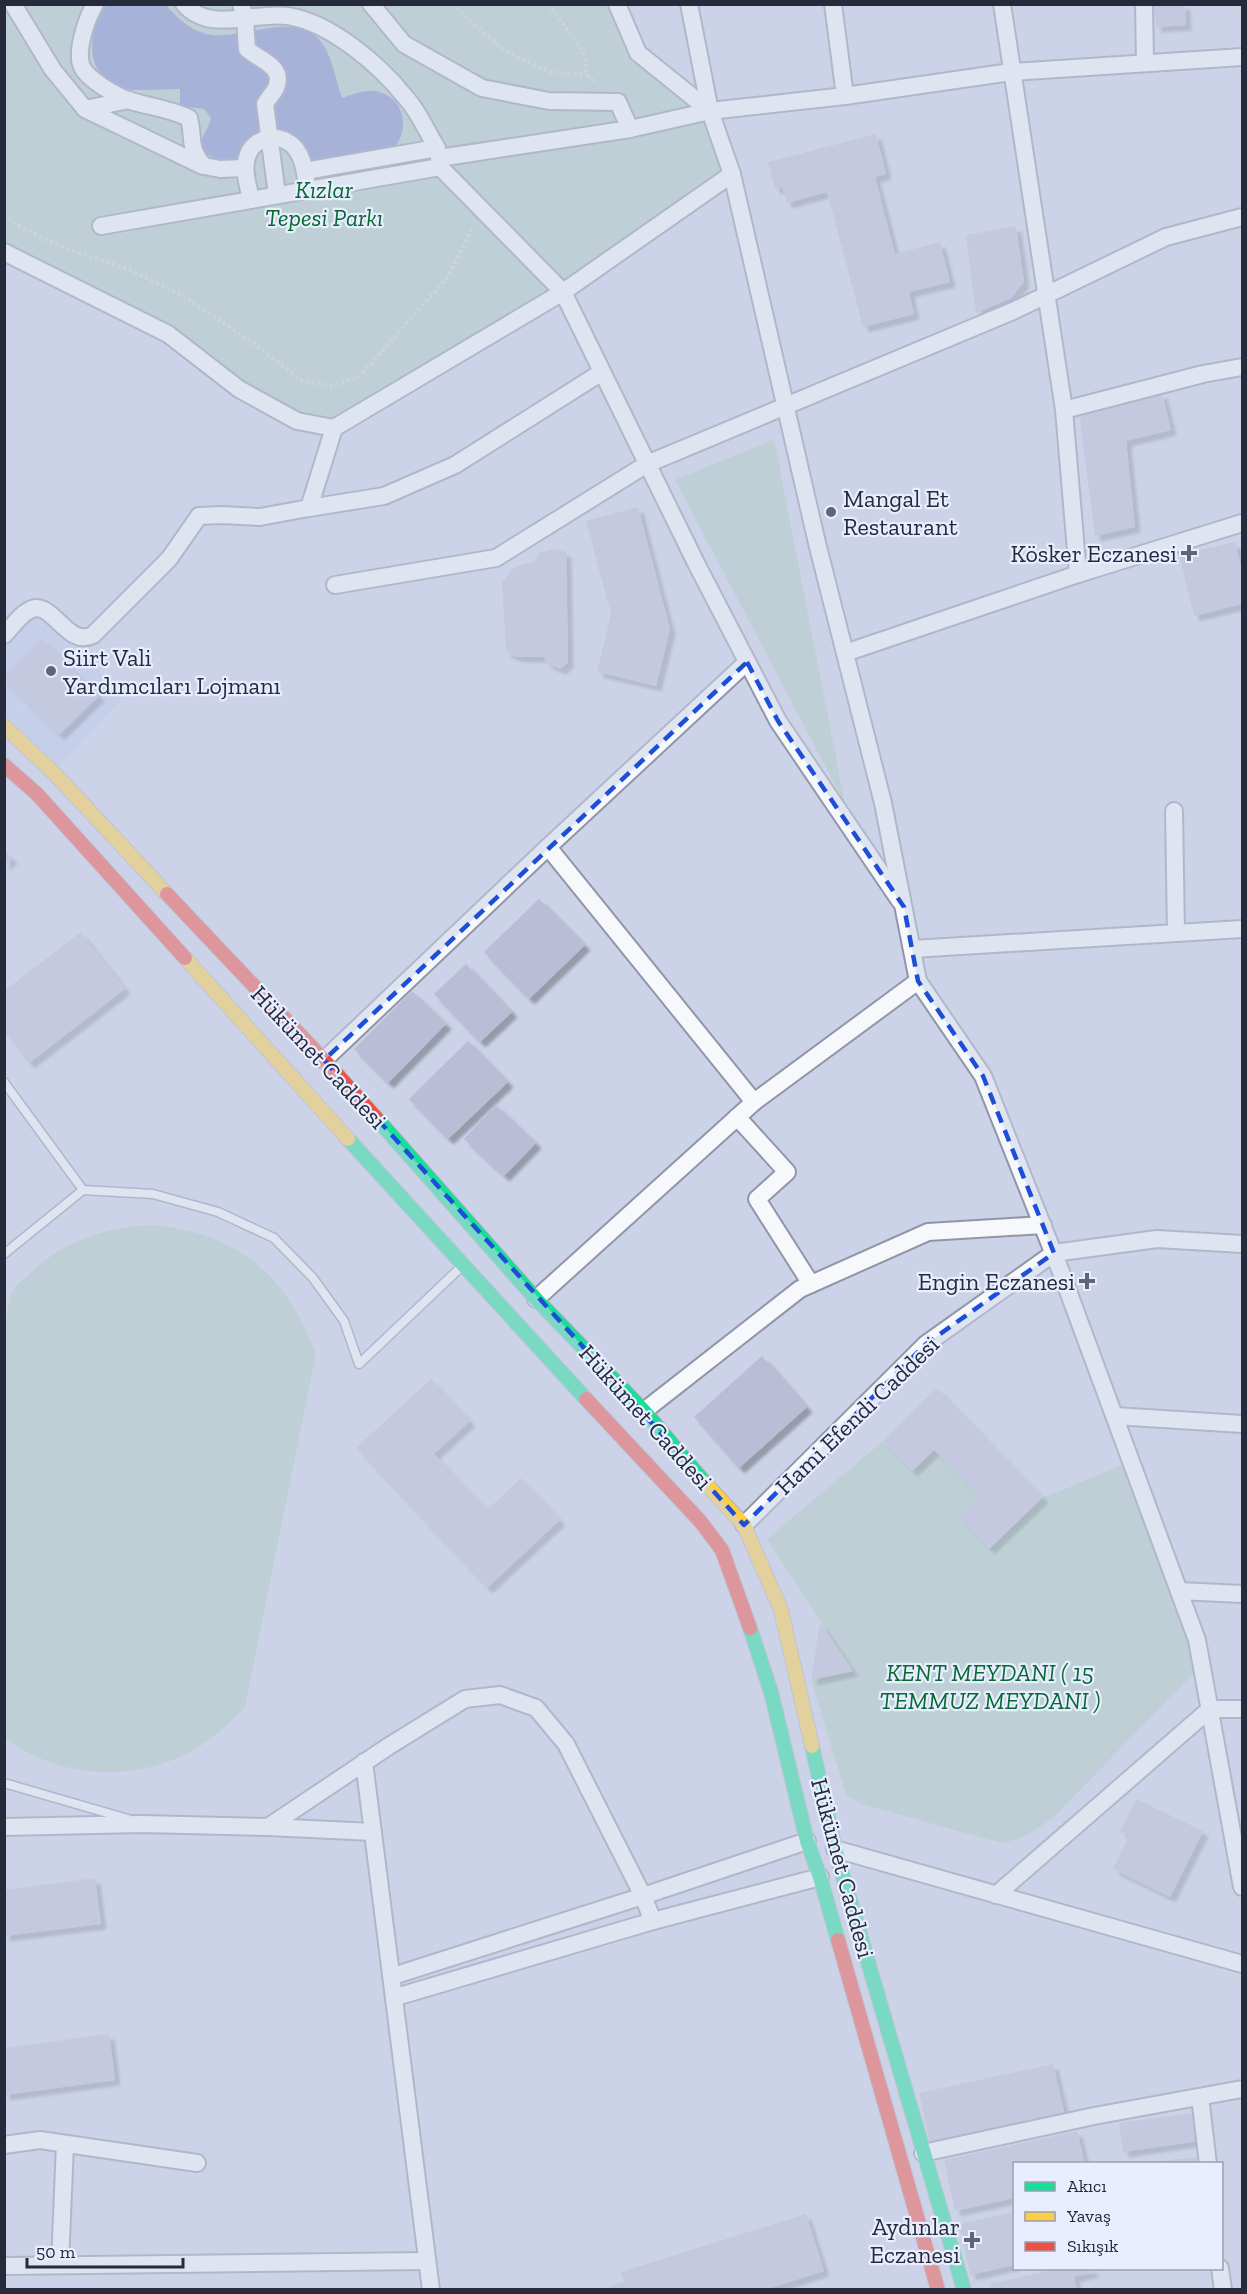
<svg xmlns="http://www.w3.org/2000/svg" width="1247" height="2294" font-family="'Zilla Slab',serif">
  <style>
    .built { fill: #bfcbee }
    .green { fill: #aeccc0 }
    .water { fill: #7b8bc7 }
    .building { fill: #bbbcd5; filter: url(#shadow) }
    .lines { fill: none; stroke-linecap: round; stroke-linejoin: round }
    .lane-casing { stroke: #9196a7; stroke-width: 11 }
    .street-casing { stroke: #9196a7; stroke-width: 20 }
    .fast-casing { stroke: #aeb1bd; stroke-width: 16 }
    .slow-casing { stroke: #aeb1bd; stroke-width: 16 }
    .jam-casing { stroke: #aeb1bd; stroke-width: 16 }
    .path { stroke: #ced0d7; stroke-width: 4; stroke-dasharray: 3 3; stroke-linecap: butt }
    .lane { stroke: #f7f8fc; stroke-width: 8 }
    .street { stroke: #f7f8fc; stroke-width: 16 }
    .fast { stroke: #16e098; stroke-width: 14 }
    .slow { stroke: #ffcf43; stroke-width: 14 }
    .jam { stroke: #f24e42; stroke-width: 14 }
    .marked { fill: none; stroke: #1d4ed8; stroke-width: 4.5; stroke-dasharray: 12 8; stroke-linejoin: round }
    .poi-dot { fill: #606678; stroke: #e8eeff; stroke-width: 2 }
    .labels { text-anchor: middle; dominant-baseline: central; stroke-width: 4.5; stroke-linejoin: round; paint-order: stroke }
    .park-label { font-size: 24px; font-style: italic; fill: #066931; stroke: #e8eeff }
    .poi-label { font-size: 24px; fill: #262b3b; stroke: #e8eeff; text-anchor: end }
    .street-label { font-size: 24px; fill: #262b3b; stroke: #e8eeff }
  </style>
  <defs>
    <filter id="shadow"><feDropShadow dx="5.5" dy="5.5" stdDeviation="1.5" flood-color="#0004"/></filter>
  </defs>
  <rect width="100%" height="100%" fill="#ccd3e8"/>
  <polygon class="built" points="36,613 125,695 59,766 5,716 4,646"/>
  <g class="green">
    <polygon points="4,5 617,5 638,53 710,111 732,174 334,428 297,421 168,334 5,252"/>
    <polygon points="774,439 845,804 675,480"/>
    <path d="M155 1225C237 1233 288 1276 316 1354L245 1707C230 1722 215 1737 196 1749 137 1783 58 1780 5 1737V1332C7 1320 7 1302 13 1291 16 1285 24 1279 29 1274 63 1241 108 1226 155 1225Z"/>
    <path d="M883 1441 912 1471 934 1450 979 1496 958 1517 989 1549 1043 1497 1063 1490 1127 1462 1197 1664 1194 1673 1056 1815C1039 1828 1023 1840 1001 1843L858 1803 846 1795 811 1680 852 1670 767 1539Z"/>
  </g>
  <path class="water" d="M106 5H166C177 18 189 29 206 34 241 42 299 6 324 46 333 61 336 81 342 98 352 95 363 90 374 91 406 95 412 133 390 152L305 162 287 133C258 120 253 141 241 162 223 162 210 161 200 145 202 135 209 128 211 118L204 109 180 106V89C167 89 129 92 119 88 83 71 88 33 106 5Z"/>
  <g class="building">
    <polygon points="1154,4 1185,4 1186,25 1156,27"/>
    <polygon points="876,134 886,174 875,177 895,254 940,242 950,282 909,292 914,314 863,327 827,192 787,203 782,187 775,189 768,162"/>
    <polygon points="1016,226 1024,282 1011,298 976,313 966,235"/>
    <polygon points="1162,393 1171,430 1126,441 1135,527 1095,536 1080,419 1082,414 1093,408"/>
    <polygon points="638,507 670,629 656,686 597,672 611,614 586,521"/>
    <polygon points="1235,542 1242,571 1242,604 1194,616 1179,555"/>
    <polygon points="554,549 566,552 568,662 561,669 548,664 543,657 517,657 506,652 502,582 515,567 535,561 539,553"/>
    <polygon points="42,638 99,696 59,735 4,680 4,675"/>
    <polygon points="4,850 12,858 4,865"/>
    <polygon points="539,899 585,945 529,999 484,952"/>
    <polygon points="81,932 125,989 29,1063 4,1031 4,991"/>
    <polygon points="466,964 512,1012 480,1042 434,994"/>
    <polygon points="412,991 446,1024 388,1083 354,1049"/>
    <polygon points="468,1041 508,1082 448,1139 409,1099"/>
    <polygon points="496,1105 536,1143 504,1176 464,1139"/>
    <polygon points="762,1356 807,1407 739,1468 694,1417"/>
    <polygon points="431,1379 470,1421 434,1454 487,1510 521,1478 560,1520 487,1588 356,1448"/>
    <polygon points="937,1388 1043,1497 989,1549 958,1517 979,1496 934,1450 912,1471 883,1441"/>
    <polygon points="820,1622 853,1671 811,1680"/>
    <polygon points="1136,1799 1203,1831 1170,1897 1113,1869 1129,1836 1120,1831"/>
    <polygon points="95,1878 101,1924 4,1936 4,1890"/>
    <polygon points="109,2034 115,2080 4,2095 4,2048"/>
    <polygon points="1053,2064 1065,2116 930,2145 919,2093"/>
    <polygon points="1194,2113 1198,2141 1123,2152 1119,2123"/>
    <polygon points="1077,2131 1085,2164 1014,2164 1014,2198 955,2211 944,2160"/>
    <polygon points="1197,2157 1198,2164 1153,2164 1153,2162"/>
    <polygon points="1014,2212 1014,2265 970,2275 959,2224"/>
    <polygon points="806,2214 824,2271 764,2290 611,2290 610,2286 624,2282 621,2272"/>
    <polygon points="1061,2268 1092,2268 1093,2272 1074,2277 1077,2290 991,2290 990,2284"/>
  </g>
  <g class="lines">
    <g class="lane-casing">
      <g id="lane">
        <polyline points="4,1082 83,1190 153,1194 218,1212 274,1238 313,1278 344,1321 359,1364 460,1268"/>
        <polyline points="4,1254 83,1190"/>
        <polyline points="4,1783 128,1819"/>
      </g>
    </g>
    <g class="street-casing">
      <g id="street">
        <polyline points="13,4 53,70 85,109"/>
        <path d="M95 4C87 18 75 51 82 67 88 80 118 97 131 101 151 107 170 109 189 118 195 141 187 146 204 166L220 169 245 168"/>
        <path d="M184 4C210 34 254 11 288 16 331 23 380 65 406 98 419 112 427 132 437 148L305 171"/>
        <path d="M241 4 245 18 247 49C259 60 285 66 276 88 273 94 268 98 265 104L277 195"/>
        <polyline points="371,4 404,44 482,88 549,101 618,102 630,129 710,111 845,96 1011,72 1242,57"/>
        <polyline points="617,4 638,53 710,111"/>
        <polyline points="689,4 710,111 732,174 817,543 883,803 918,981 983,1076 1061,1272 1197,1640 1242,1887"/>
        <polyline points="833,4 845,96"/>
        <polyline points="1002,4 1064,410 1078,574"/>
        <polyline points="1144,4 1145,63"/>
        <polyline points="129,100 85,109 203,166"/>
        <polyline points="439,158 630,129"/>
        <path d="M251 199C248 186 243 170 247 157 253 136 282 131 296 149 302 157 305 170 306 180"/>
        <polyline points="101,226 440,167 563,292 697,565 778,721 900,901"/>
        <polyline points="4,252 168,334 239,389 297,421 334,428 563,292 732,174"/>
        <polyline points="1064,410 1203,374 1242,367"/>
        <polyline points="334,428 309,508 384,496 455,465 602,372"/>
        <polyline points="335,585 496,558 647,464 1013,311 1166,237 1242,217"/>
        <path d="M4 635C12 627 19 616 28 611 51 595 66 649 93 635L169 559 199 516 221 515 260 517 309 508"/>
        <polyline points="845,653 1078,574 1242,523"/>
        <polyline points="1174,811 1176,933"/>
        <polyline points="548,847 754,1102"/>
        <polyline points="912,949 1242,929"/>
        <polyline points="324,1060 548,847 747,662"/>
        <polyline points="737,1117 787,1172 757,1199 811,1284"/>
        <polyline points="536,1299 754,1102 918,981"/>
        <polyline points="644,1411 800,1289 928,1232 1043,1225"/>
        <polyline points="1115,1416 1242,1424"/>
        <polyline points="744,1525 926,1344 1054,1253 1157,1239 1242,1244"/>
        <polyline points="1179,1591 1242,1594"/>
        <polyline points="364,1762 431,2290"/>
        <polyline points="4,1827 142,1824 268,1827 389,1746 465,1699 500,1695 536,1708 566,1744 643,1896 653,1921"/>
        <polyline points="268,1827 373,1832"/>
        <polyline points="835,1849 1242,1964"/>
        <polyline points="996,1895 1210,1709 1242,1709"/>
        <polyline points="393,1976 643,1896 807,1841"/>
        <polyline points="396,1997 653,1921 820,1877"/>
        <polyline points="1200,2097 1208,2164"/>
        <polyline points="4,2145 40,2140 197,2163"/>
        <polyline points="923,2153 1094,2116 1242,2089"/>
        <polyline points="60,2264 65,2144"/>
        <polyline points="4,2266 426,2261"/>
        <polyline points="1220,2268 1223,2290"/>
      </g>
    </g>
    <g class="fast-casing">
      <g id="fast">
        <polyline points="377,1119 536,1299 644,1411 705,1483"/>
        <polyline points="348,1139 586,1399"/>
        <polyline points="750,1628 771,1692 807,1841 820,1877 838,1940"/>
        <polyline points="812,1746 835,1849 964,2290"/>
      </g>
    </g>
    <g class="slow-casing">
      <g id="slow">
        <polyline points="4,726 55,774 167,894"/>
        <polyline points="185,958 348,1139"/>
        <polyline points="705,1483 744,1525 781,1610 812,1746"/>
      </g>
    </g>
    <g class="jam-casing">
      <g id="jam">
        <polyline points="4,765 37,794 185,958"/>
        <polyline points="167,894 324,1060 377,1119"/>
        <polyline points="586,1399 700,1521 722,1550 750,1628"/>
        <polyline points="838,1940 938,2290"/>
      </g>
    </g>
    <g class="path">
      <polyline points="452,4 506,52 551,72 586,74"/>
      <polyline points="548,4 584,52 586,74 597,84"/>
      <polyline points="4,214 17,225 54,244 128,269 185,297 249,340 301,380 331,386 358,378 447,278 473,227"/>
      <polyline points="20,711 28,703"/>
    </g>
    <use href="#lane" class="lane"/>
    <use href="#street" class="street"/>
    <use href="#fast" class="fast"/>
    <use href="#slow" class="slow"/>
    <use href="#jam" class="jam"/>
  </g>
  <path d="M0 0H1247V2294H0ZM747 662 778 721 904 907 918 981 983 1076 1054 1253 926 1344 744 1525 324 1060Z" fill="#ccd3e8" fill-opacity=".55" fill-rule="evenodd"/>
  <path class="marked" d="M747 662 778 721 904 907 918 981 983 1076 1054 1253 926 1344 744 1525 324 1060Z"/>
  <g class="poi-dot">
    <circle cx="831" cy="512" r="6"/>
    <path d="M1186 544h6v6h6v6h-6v6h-6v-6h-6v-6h6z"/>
    <circle cx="51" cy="671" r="6"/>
    <path d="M1084 1272h6v6h6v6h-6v6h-6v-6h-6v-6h6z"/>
    <path d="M969 2231h6v6h6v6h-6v6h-6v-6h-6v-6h6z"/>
  </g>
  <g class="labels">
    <g class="park-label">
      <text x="324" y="189">Kızlar<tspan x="324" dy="28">Tepesi Parkı</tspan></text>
      <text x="990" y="1672">KENT MEYDANI ( 15<tspan x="990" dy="28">TEMMUZ MEYDANI )</tspan></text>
    </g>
    <g class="poi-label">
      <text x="843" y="498" text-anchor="start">Mangal Et<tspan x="843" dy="28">Restaurant</tspan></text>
      <text x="1177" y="553">Kösker Eczanesi</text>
      <text x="63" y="657" text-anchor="start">Siirt Vali<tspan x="63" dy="28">Yardımcıları Lojmanı</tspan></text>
      <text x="1075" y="1281">Engin Eczanesi</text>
      <text x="960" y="2226">Aydınlar<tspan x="960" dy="28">Eczanesi</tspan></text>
    </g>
    <g class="street-label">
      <text transform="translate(319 1057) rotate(47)">Hükümet Caddesi</text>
      <text transform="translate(857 1415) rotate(-44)">Hami Efendi Caddesi</text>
      <text transform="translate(646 1417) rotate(48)">Hükümet Caddesi</text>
      <text transform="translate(843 1868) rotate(75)">Hükümet Caddesi</text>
    </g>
  </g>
  <rect width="1247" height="2294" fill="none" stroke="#262b3b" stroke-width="12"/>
  <rect x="1013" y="2162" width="210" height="108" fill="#e8eeff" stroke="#9aa0b1" stroke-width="1.5"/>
  <rect x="1025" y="2182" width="30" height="9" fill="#16e098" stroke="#9aa0b1" stroke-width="1.5"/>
  <text x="1067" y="2192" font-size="18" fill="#262b3b">Akıcı</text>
  <rect x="1025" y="2212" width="30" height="9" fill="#ffcf43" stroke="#9aa0b1" stroke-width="1.5"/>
  <text x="1067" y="2222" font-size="18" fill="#262b3b">Yavaş</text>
  <rect x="1025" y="2242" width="30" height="9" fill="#f24e42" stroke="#9aa0b1" stroke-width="1.5"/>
  <text x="1067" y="2252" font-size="18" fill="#262b3b">Sıkışık</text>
  <path d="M27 2258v9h156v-9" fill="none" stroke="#262b3b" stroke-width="3"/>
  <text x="36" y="2258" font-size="18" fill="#262b3b" stroke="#e8eeff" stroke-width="4.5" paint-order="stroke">50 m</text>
</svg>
